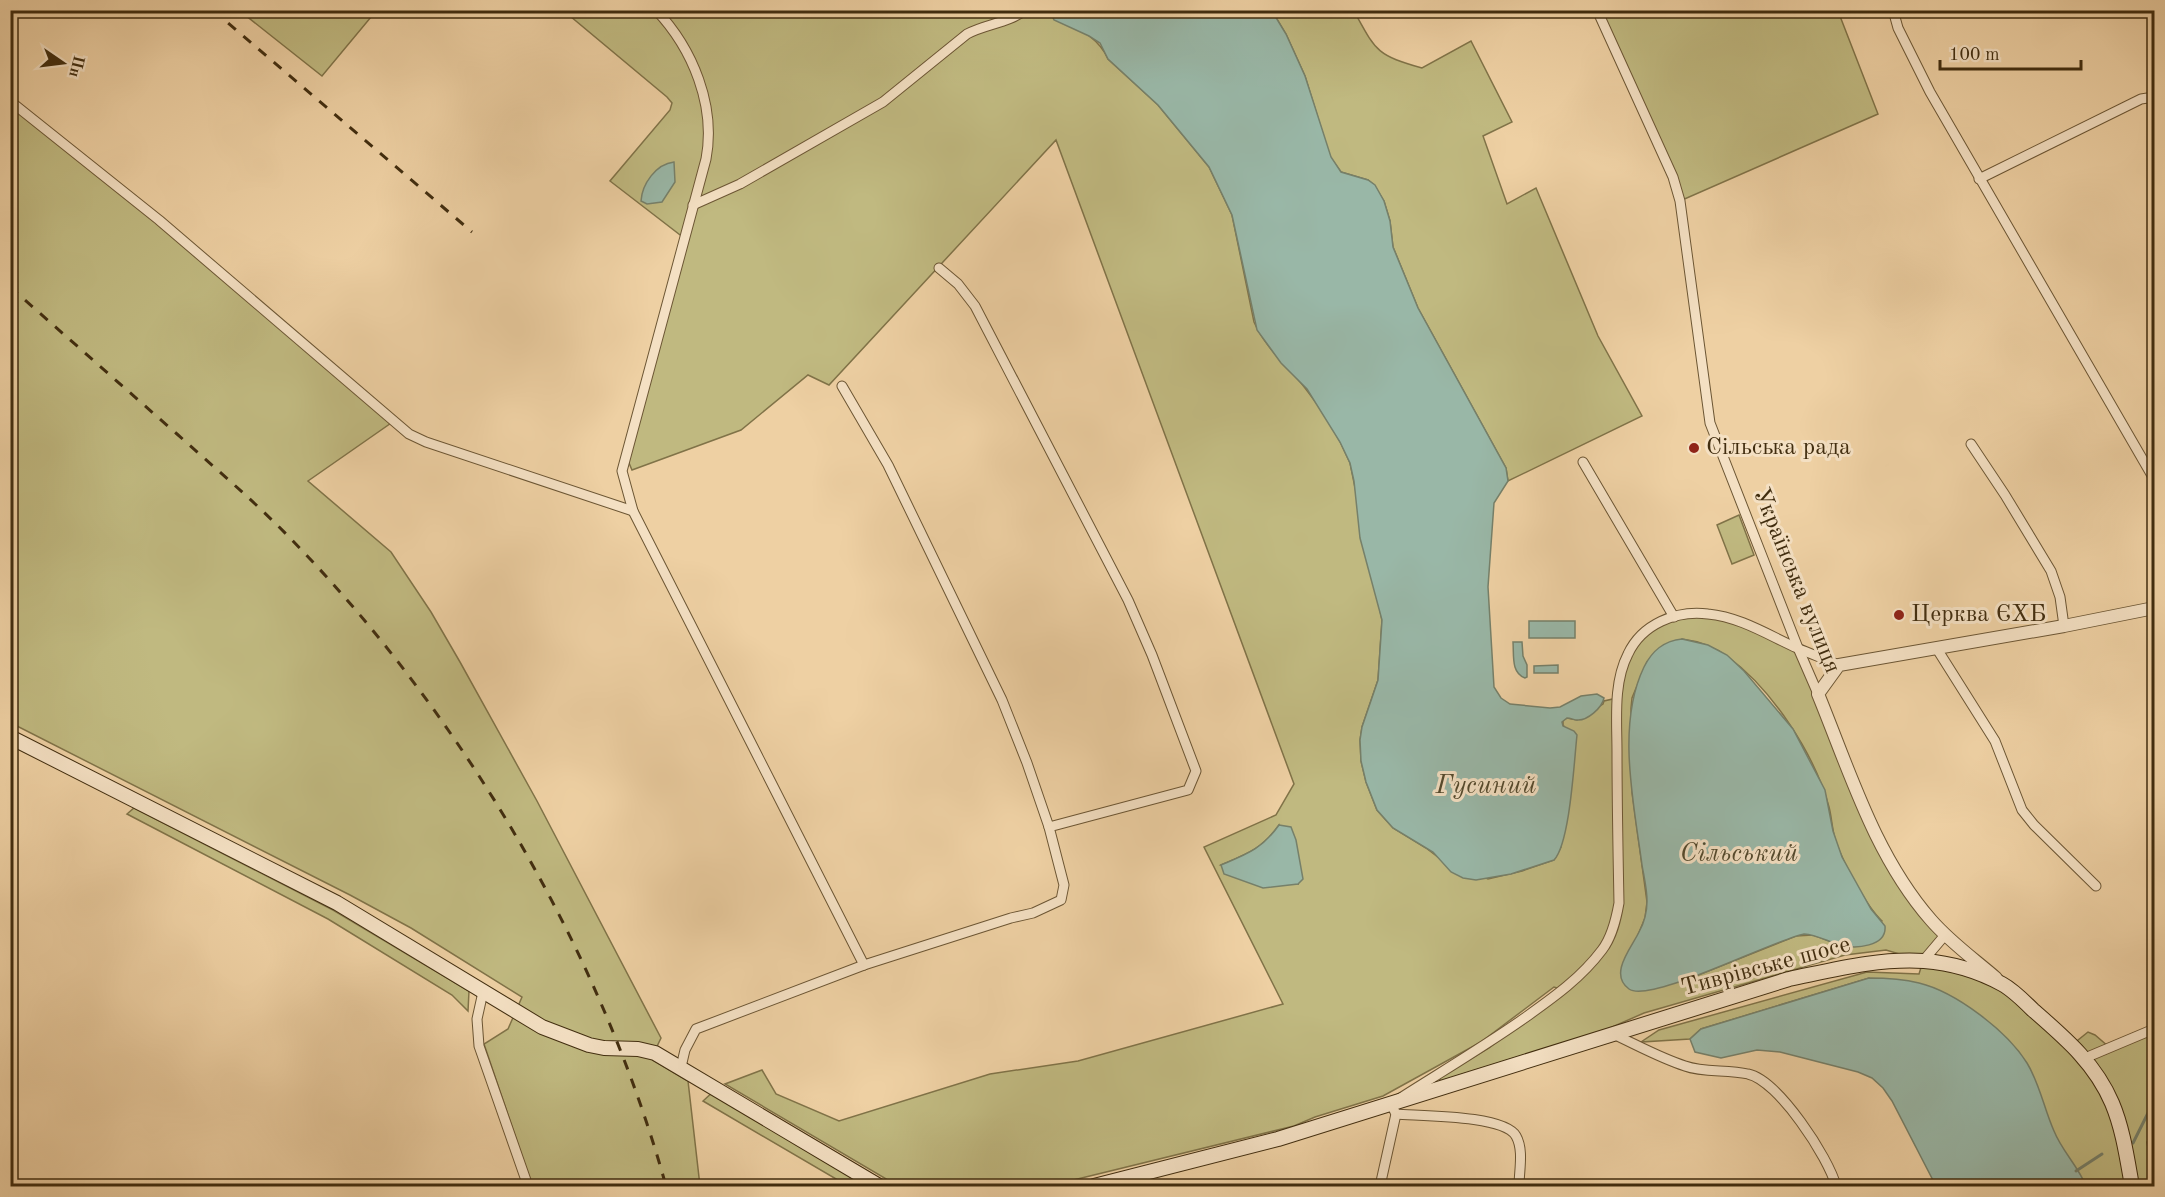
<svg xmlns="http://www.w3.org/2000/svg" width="2165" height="1197" font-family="'Old Standard TT',serif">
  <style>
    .green { fill: #c0b980; stroke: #807348; stroke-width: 1.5; fill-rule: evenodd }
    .water { fill: #99b7a7; stroke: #76806a; stroke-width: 1.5 }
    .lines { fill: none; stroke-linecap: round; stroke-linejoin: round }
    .stream { stroke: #76806a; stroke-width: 3 }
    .minor-casing { stroke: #6c5634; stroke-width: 11 }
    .tertiary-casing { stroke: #6c5634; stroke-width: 14 }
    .secondary-casing { stroke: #412d0f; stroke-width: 16 }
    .minor { stroke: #f4e0c3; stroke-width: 9 }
    .tertiary { stroke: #f4e0c3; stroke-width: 12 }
    .secondary { stroke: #f4e0c3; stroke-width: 14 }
    .rail { stroke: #412d0f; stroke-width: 3; stroke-dasharray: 10 10; stroke-linecap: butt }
    .poi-dot { fill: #8f2418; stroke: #f4e0c3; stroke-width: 2 }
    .labels { text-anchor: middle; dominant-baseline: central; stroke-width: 6; stroke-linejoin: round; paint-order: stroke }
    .poi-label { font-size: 24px; fill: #412d0f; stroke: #f4e0c3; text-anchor: start }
    .street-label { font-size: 24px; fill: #412d0f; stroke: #f4e0c3 }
    .water-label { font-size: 26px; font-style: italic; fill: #53492d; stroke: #f4e0c3 }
  </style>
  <rect width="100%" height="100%" fill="#eed0a3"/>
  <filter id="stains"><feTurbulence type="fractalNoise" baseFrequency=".00333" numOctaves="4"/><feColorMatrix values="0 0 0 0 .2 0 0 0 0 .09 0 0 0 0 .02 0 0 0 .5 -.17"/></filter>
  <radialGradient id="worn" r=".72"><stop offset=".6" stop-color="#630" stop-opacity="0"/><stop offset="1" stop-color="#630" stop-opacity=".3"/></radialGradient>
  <g class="green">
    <polygon points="240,11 376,11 322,76"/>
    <path d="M564 11H1050V12C1071 25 1098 35 1108 59L1158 105 1209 167 1232 215 1254 322C1266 349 1287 365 1305 388 1323 410 1339 437 1350 463L1382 620 1378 680 1362 727 1360 740 1361 761 1366 782 1377 810 1393 828 1426 848 1438 857 1488 879 1522 871 1554 860 1561 847 1565 728 1563 725V720L1567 718 1577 720 1603 704 1604 701 1617 698 1627 655 1654 624 1710 614 1798 648 1877 839 1945 935 1924 961 1986 976 2073 1044 2088 1032 2095 1035 2109 1047 2154 1028V1139L2147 1142 2154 1186H2075L1869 978 1701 1029 1690 1039 1641 1042 1659 1030 1867 972 1919 974 1923 961 1886 950 1845 955 1644 1013 1610 1028 1441 1081 1439 1078 1489 1048 1564 990 1554 987 1481 1042 1383 1096 1315 1117 1294 1126 1049 1186H898L725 1084 762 1070 776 1094 839 1121 990 1074 1078 1061 1283 1004 1204 847 1276 815 1294 784 1056 140 829 385 808 375 741 430 632 470 626 456 684 238 610 181 670 110 672 103 667 97ZM1682 639C1698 641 1715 647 1728 657 1772 689 1815 755 1829 807 1832 818 1832 831 1836 842 1844 864 1866 906 1882 921L1843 946 1813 935 1796 936 1691 978 1638 935 1645 918 1647 902 1632 792 1631 708 1632 698 1647 662ZM1279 825 1298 884 1221 865C1247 854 1262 849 1279 825Z"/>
    <path d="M1272 11H1354C1376 51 1376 55 1422 68L1471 41 1512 122 1483 136 1507 204 1536 188 1598 336 1642 416 1508 481 1506 468 1418 308 1393 247 1390 221 1384 201 1374 185 1368 180 1341 172 1330 157 1305 76 1286 34Z"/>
    <polygon points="1597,11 1838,11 1878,114 1680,201"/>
    <polygon points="10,101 394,421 308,481 391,552 431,612 460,662 537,801 661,1038 651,1059 688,1081 700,1186 532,1186 484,1044 508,1029 522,997 411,928 350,895 11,723"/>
    <polygon points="1739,515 1754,555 1732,564 1717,525"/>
    <polygon points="134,808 333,910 469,991 468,1011 452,995 328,919 127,814"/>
    <polygon points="715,1090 879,1186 848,1186 703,1101"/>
  </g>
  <g class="water">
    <path d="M1050 11H1272L1286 34 1305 76 1331 157 1341 172 1368 180 1375 185 1384 201 1390 221 1393 247 1418 308 1506 468 1508 481 1494 503 1488 587 1494 687 1501 698 1510 704 1550 708 1560 707 1581 696 1597 694 1604 698C1602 708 1587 721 1577 720 1574 720 1571 718 1567 718L1562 722 1563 726 1574 731 1577 735C1574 762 1570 843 1554 860L1511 874 1476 880 1463 878 1451 872 1433 852 1393 828 1377 810 1366 782 1361 761 1360 740 1362 727 1378 680 1382 620 1360 538 1354 481 1350 463 1340 442 1307 389 1281 363 1257 330 1232 215 1209 167 1158 105 1108 59 1100 43 1089 36 1054 20Z"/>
    <path d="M674 162 675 182 662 202 647 204 641 201C642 184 656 164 674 162Z"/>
    <rect x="1529" y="621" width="46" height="17"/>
    <path d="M1682 639 1708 645 1727 655 1744 671 1793 729 1825 790 1833 831 1842 857 1871 909 1885 926C1887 947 1855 949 1841 945 1828 942 1818 935 1804 934 1773 940 1650 1004 1629 989 1608 974 1632 947 1639 932 1644 923 1647 912 1647 901 1647 889 1644 877 1642 865 1634 804 1616 725 1644 667 1652 651 1663 641 1682 639Z"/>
    <path d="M1513 642H1522L1523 656 1527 665V677L1525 678C1511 673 1514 656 1513 642Z"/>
    <polygon points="1558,665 1558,673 1534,673 1534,666"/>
    <path d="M1279 825 1291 827 1296 840 1303 879 1298 884 1263 888 1224 874 1221 865C1247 854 1262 849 1279 825Z"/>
    <path d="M1869 978C1886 978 1903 979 1919 983 1956 992 2007 1031 2027 1063 2040 1084 2044 1109 2054 1131 2062 1151 2078 1166 2086 1186H1936L1892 1101 1883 1088 1872 1078 1858 1072 1780 1052 1757 1050 1721 1058 1695 1052 1690 1039 1701 1029Z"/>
  </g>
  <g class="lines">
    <g class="stream">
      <polyline points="2133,1143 2149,1111 2154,1108"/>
      <polyline points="2076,1171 2102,1154"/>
    </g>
    <g class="minor-casing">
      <g id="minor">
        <path d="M656 10C693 49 716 106 706 159L622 471 633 511 864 965"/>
        <polyline points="1597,10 1673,177 1680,201 1710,423 1798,648 1818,694"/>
        <polyline points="1893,10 1898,28 1930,92 2154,479"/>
        <polyline points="10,101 159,220 409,434 426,442 633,511"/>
        <polyline points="1979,179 2141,99 2154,97"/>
        <path d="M693 205 740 184 883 102 967 34C985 24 1009 23 1025 10"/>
        <polyline points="842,386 888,465 1002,700 1027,763 1049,827"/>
        <polyline points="1971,444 2005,495 2051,571 2060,597 2064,626"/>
        <polyline points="1583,462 1674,617"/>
        <polyline points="1937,649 1995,741 2022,810 2034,825 2096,886"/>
        <polyline points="1923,961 1945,935"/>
        <polyline points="483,992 477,1019 479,1046 528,1186"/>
        <path d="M1613 1034C1637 1045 1660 1058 1685 1066 1704 1073 1728 1069 1748 1074 1778 1080 1829 1158 1836 1186"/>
        <polyline points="2085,1058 2154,1029"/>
        <polyline points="681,1067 685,1050 696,1029 864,965 1011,918 1033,913 1061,900 1064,885 1049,827 1188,790 1196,771 1152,655 1128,600 975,306 958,284 939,268"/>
        <path d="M1396 1114C1421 1116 1504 1115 1516 1136 1524 1150 1519 1171 1519 1186"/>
        <path d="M1380 1186 1396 1114 1391 1104C1436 1075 1482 1048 1526 1017 1554 997 1581 978 1602 950 1612 937 1616 920 1619 903 1618 853 1617 803 1617 752 1617 720 1613 683 1628 654 1642 624 1676 610 1708 614 1740 617 1768 635 1797 648 1811 654 1825 659 1839 665"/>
      </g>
    </g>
    <g class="tertiary-casing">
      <path id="tertiary" d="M1996 978C1974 959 1950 942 1931 920 1875 856 1850 772 1818 694L1839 665 2064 626 2154 608"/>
    </g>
    <g class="secondary-casing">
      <g id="secondary">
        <polyline points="10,737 337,903 542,1027 589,1045 604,1048 638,1049 655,1053 879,1186"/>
        <path d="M1094 1186 1278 1139 1789 979C1833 970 1878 958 1924 961 1951 963 1978 971 2002 984 2013 990 2024 1001 2033 1010 2065 1038 2095 1063 2112 1103 2123 1129 2127 1158 2132 1186"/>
      </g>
    </g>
    <use href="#minor" class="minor"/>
    <use href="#tertiary" class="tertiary"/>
    <use href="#secondary" class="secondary"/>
    <g class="rail">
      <polyline points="213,10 472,232"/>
      <path d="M10 287C66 336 121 385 177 434 215 468 254 501 290 538 462 714 600 949 666 1186"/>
    </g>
  </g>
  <g class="poi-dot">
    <circle cx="1694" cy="448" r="6"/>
    <circle cx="1899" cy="615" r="6"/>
  </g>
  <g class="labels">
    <g class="poi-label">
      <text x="1706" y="448">Сільська рада</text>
      <text x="1911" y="615">Церква ЄХБ</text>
    </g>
    <g class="street-label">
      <text transform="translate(1796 581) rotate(68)">Українська вулиця</text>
      <text transform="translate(1766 967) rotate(-15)">Тиврівське шосе</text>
    </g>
    <g class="water-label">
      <text x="1486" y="786">Гусиний</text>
      <text x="1739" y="854">Сільський</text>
    </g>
  </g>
  <rect width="2165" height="1197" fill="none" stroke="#eed0a3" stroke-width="36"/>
  <rect x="12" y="12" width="2141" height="1173" fill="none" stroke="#412d0f" stroke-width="3"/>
  <rect x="18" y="18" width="2129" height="1161" fill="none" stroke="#412d0f" stroke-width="1.5"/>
  <g transform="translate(63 63) rotate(104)" stroke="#f4e0c3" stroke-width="4.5" paint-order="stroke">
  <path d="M0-4.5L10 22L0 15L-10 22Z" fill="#412d0f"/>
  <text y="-9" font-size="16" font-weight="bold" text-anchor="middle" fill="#412d0f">Пн</text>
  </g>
  <path d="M1940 60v9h141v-9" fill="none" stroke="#412d0f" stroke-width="3"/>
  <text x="1949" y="60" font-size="18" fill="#412d0f" stroke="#f4e0c3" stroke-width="4.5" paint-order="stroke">100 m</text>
  <rect width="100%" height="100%" filter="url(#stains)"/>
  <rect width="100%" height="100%" fill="url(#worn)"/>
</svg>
